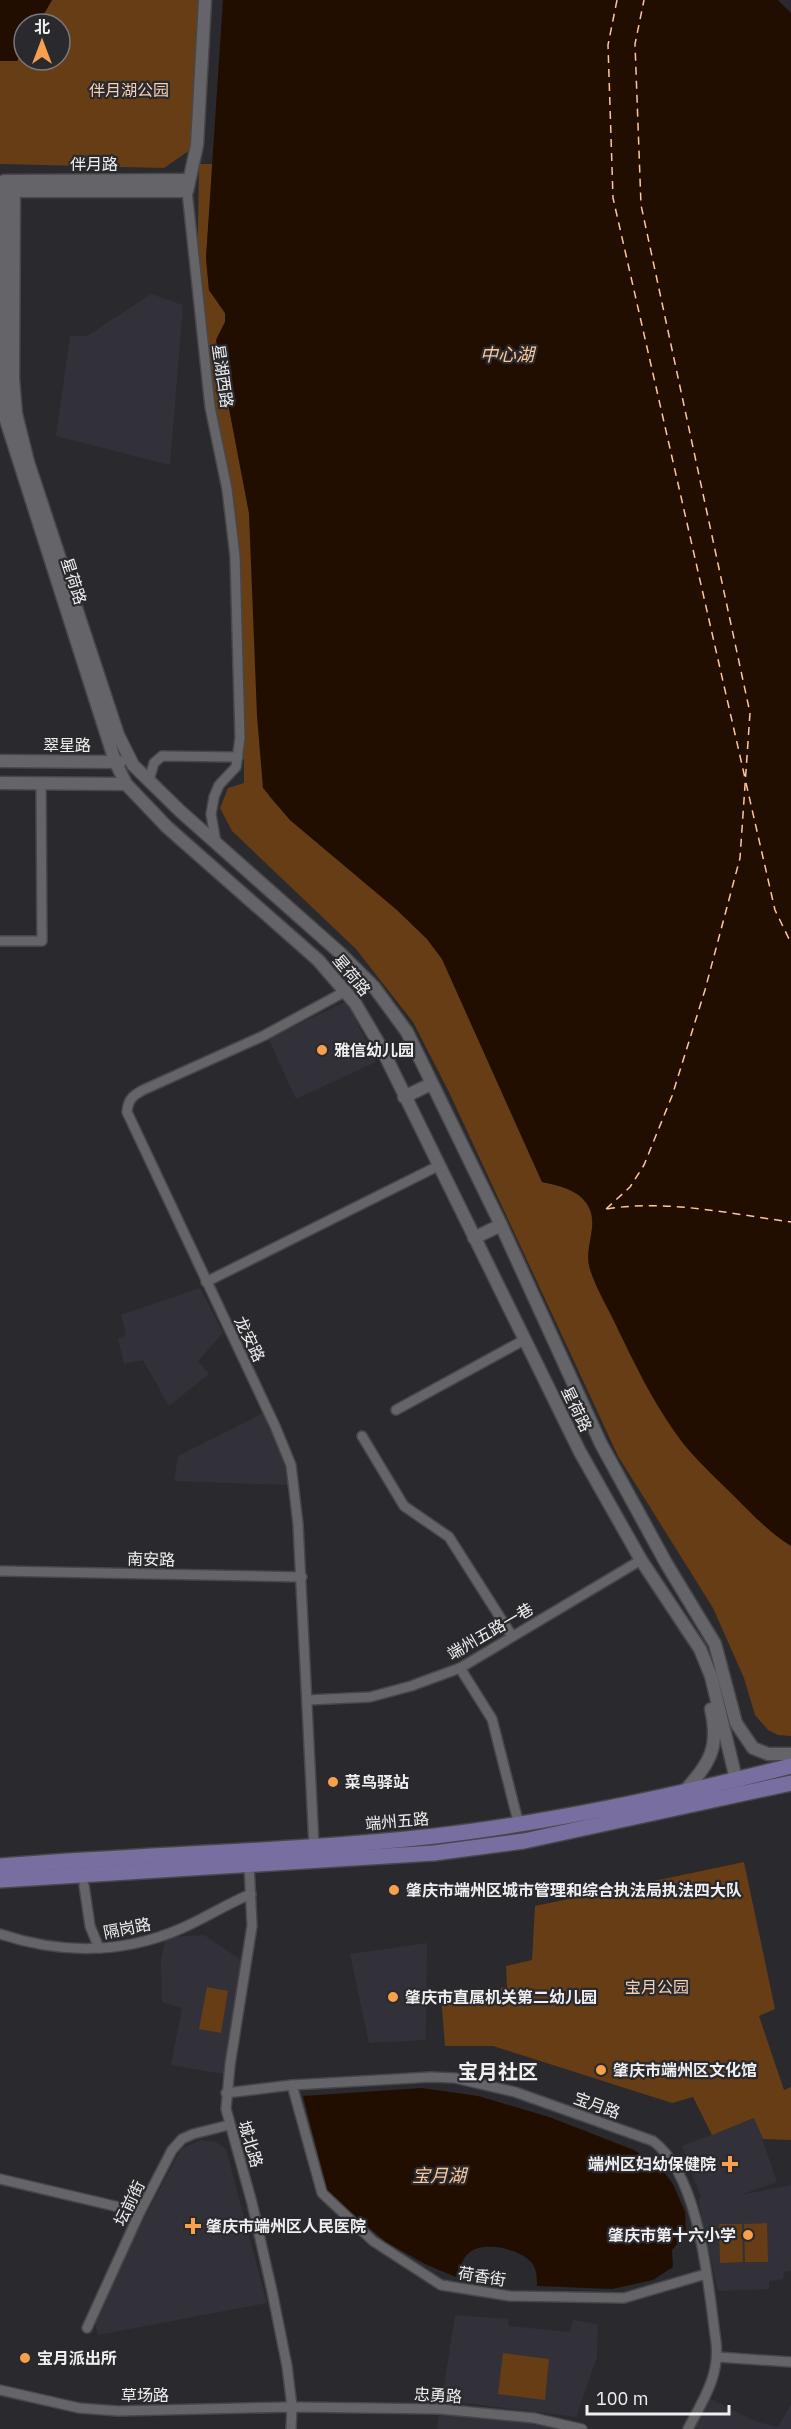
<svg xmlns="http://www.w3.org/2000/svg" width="791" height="2429" font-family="'IBM Plex Sans','Noto Sans SC',sans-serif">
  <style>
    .built { fill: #32313a }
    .green { fill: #663d14 }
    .water { fill: #220e00 }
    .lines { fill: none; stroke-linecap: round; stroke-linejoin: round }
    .ferry { stroke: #fec79a; stroke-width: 1.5; stroke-dasharray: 8 6; stroke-linecap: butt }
    .minor-casing { stroke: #47474a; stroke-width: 12 }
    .tertiary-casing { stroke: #47474a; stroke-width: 15 }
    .primary-casing { stroke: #47474a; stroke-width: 18 }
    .minor { stroke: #656468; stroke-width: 9 }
    .tertiary { stroke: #656468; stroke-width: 12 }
    .primary { stroke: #786e9f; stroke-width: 15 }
    .poi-dot { fill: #f8a04c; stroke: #2a292d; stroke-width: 2 }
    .labels { text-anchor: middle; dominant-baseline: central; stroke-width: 4.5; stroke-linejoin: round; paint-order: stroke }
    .park-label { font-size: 16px; fill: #f6d2b4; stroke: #2a292d }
    .street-label { font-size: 16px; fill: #efeff1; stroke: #2a292d }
    .poi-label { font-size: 16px; font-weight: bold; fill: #efeff1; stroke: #2a292d; text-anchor: start }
    .water-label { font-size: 18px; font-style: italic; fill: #fec79a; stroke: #2a292d }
    .quarter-label { font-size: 20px; font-weight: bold; fill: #efeff1; stroke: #2a292d }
  </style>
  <rect width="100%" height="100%" fill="#2a292d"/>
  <g class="built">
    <polygon points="151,294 183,305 170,465 56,436 70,336 87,336"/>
    <polygon points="347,1001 376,1062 296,1099 268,1038"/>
    <polygon points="200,1288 223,1333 198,1361 209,1374 169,1406 143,1360 124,1364 118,1339 126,1335 121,1315"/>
    <polygon points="263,1413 284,1455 288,1485 174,1481 178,1456"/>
    <polygon points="204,1935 244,1962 223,2074 171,2065 182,2008 162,2002 161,1961 165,1937"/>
    <polygon points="427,1943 426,2040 369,2043 350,1954"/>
    <polygon points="755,2118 777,2182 740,2195 791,2185 791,2271 784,2272 783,2279 769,2281 769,2289 718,2291 698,2199 701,2198 682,2146"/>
    <polygon points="200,2140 216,2142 226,2149 267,2303 98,2335 93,2315 181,2149"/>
    <polygon points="455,2315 508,2319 509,2326 570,2332 573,2320 598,2324 597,2357 576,2417 442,2400"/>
    <polygon points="705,2396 757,2422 778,2427 791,2404 791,2429 688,2429"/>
    <polygon points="440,2409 586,2429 437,2429"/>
  </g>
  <g class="green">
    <polygon points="52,0 210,0 200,143 164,168 0,164 0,61 17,61 24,49 24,60 60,60 60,24 38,24"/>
    <path d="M199 164H213L206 258 209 290 225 313V322L216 340 249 513 269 796 290 820 397 910 427 939 442 959 542 1182C568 1187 595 1196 592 1228 591 1246 586 1250 590 1270L641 1375 684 1444 756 1518 791 1546V1736L778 1735 768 1730 755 1715 744 1678 713 1608 618 1456 449 1092 413 1022 356 949 232 831 220 808 228 788 244 783V763L232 501 197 296Z"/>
    <polygon points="744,1862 775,2009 759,2016 784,2090 791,2087 791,2140 763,2139 754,2118 712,2135 693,2097 672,2103 493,2046 445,2046 441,1996 507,1987 506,1966 532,1960 535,1906"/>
    <polygon points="207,1987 228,1991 221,2033 199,2029"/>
    <polygon points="767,2223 768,2262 745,2262 744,2224"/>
    <polygon points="719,2224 742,2224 743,2262 720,2263"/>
    <polygon points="503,2353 549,2359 545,2400 498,2394"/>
  </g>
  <g class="water">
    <polygon points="0,0 52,0 38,24 24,24 24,49 17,61 0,61"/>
    <path d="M223 0H778L791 13V1546C770 1533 753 1515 736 1498 718 1480 698 1462 682 1442 654 1405 633 1361 613 1319 605 1303 595 1286 590 1269 583 1248 599 1227 589 1207 579 1189 560 1186 542 1182L442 959 427 939 397 910 290 820 263 788 257 716 249 513 216 340 225 322V313L209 290 206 258Z"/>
    <path d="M422 2088 478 2096 549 2117 634 2150 659 2166 673 2184 685 2212 686 2234 672 2250 673 2267 653 2280 612 2289 537 2286C537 2278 537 2270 532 2263 521 2249 485 2241 470 2252 462 2258 460 2268 456 2277L427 2265 386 2242 328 2193 303 2096Z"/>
  </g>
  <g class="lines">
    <g class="ferry">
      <polyline points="617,0 608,45 613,198 745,778"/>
      <polyline points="746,783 775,910 791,943"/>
      <polyline points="606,1209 630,1187 644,1165 672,1096 705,990 740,858 750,713 641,205 635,44 644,0"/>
      <path d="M607 1209C667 1199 731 1214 791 1222"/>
    </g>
    <g class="minor-casing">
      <g id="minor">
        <polyline points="187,191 210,407 227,489 235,556 240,738 236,767 219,785 214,797 211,814 216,843"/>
        <polyline points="149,780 154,763 162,756 238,757"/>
        <polyline points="0,941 42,941 41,783"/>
        <polyline points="206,1282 438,1166"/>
        <polyline points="396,1410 524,1340"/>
        <polyline points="362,1436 404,1506 449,1537 512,1636"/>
        <polyline points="0,1571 302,1577"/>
        <polyline points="460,1668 492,1719 519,1825"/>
        <polyline points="308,1700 370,1697 411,1686 460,1668 641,1560"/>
        <path d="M314 1846 298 1524 291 1465 275 1426 127 1112C128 1100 132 1096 143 1090L263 1036 346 991"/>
        <polyline points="249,1864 252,1926 230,2065 226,2109 252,2203 272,2291 287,2366 292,2407 291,2429"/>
        <polyline points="84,1885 90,1926 99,1948"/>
        <path d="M0 1934C60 1954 122 1954 180 1929 204 1919 226 1904 251 1894"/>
        <polyline points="292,2085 322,2193 373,2241 441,2285 510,2296 624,2298 706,2274"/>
        <path d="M226 2093 292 2085 431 2077 455 2078 515 2092 653 2141C701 2177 708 2286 716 2342 720 2376 703 2400 688 2429"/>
        <polyline points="0,2179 140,2212"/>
        <polyline points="87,2328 140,2212 172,2150 182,2139 193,2134 229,2125"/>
        <polyline points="718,2357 791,2362"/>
        <polyline points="0,2390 79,2408 118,2411 292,2407 440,2409 534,2418 582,2429"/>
      </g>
    </g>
    <g class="tertiary-casing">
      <g id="tertiary">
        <polyline points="4,181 3,376 5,417 115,761 126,784 167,827 318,960 355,1003 382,1049 580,1452 641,1560 700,1649 711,1676 738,1787"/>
        <polyline points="7,181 188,180"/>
        <polyline points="14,181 13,379 16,414 28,462 118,735 133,765 180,811 340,953 374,987 407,1032 501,1225 601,1444 666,1563 715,1644 736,1723 753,1748 768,1754 791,1754"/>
        <polyline points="6,191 187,191 197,145 205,0"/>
        <polyline points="0,761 120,762"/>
        <polyline points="0,783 126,784"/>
        <polyline points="404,1097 431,1084"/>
        <polyline points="474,1238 501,1225"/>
        <path d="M684 1792C710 1762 720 1748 711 1709"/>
      </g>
    </g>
    <g class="primary-casing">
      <g id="primary">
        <path d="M0 1866C145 1854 291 1852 435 1836 555 1822 674 1796 791 1766"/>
        <polyline points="0,1880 434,1853 524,1841 791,1783"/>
      </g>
    </g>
    <use href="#minor" class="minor"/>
    <use href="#tertiary" class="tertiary"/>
    <use href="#primary" class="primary"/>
  </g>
  <g class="poi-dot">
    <circle cx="322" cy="1050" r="6"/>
    <circle cx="333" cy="1782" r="6"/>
    <circle cx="394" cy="1890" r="6"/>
    <circle cx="393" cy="1997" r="6"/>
    <circle cx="601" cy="2070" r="6"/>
    <path d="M727 2155h6v6h6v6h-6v6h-6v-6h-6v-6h6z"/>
    <path d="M190 2217h6v6h6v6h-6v6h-6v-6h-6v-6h6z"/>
    <circle cx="748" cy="2235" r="6"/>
    <circle cx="25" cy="2358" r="6"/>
  </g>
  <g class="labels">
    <g class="park-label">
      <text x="129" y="90">伴月湖公园</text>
      <text x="657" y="1987">宝月公园</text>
    </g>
    <g class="street-label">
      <text x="94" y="164">伴月路</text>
      <text transform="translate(223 376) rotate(82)">星湖西路</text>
      <text transform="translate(74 581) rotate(72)">星荷路</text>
      <text x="67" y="745">翠星路</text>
      <text transform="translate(352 975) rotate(50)">星荷路</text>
      <text transform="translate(250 1339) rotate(64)">龙安路</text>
      <text transform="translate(577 1409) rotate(64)">星荷路</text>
      <text transform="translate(151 1559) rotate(1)">南安路</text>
      <text transform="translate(490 1631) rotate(-30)">端州五路一巷</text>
      <text transform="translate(397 1821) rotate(-5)">端州五路</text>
      <text transform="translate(127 1928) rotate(-11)">隔岗路</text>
      <text transform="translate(597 2105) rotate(20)">宝月路</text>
      <text transform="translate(251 2144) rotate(74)">城北路</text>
      <text transform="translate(129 2203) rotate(-64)">坛前街</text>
      <text transform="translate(482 2276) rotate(9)">荷香街</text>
      <text x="145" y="2395">草场路</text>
      <text transform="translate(438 2395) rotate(3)">忠勇路</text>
    </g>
    <g class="poi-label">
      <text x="334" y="1050">雅信幼儿园</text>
      <text x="345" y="1782">菜鸟驿站</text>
      <text x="406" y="1890">肇庆市端州区城市管理和综合执法局执法四大队</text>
      <text x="405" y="1997">肇庆市直属机关第二幼儿园</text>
      <text x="613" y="2070">肇庆市端州区文化馆</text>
      <text x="716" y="2164" text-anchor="end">端州区妇幼保健院</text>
      <text x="206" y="2226">肇庆市端州区人民医院</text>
      <text x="736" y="2235" text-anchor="end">肇庆市第十六小学</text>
      <text x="37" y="2358">宝月派出所</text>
    </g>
    <g class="water-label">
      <text x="507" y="354">中心湖</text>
      <text x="439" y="2175">宝月湖</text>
    </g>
    <g class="quarter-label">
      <text x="498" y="2071">宝月社区</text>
    </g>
  </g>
  <g transform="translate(42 42)"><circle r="28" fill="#2a292d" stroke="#79787b" stroke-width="1.5"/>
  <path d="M0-4.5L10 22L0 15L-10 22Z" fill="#f8a04c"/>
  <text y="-9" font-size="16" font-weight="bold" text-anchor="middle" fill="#efeff1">北</text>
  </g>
  <path d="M587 2405v9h142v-9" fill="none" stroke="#efeff1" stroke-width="3"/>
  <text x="596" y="2405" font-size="18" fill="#efeff1" stroke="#2a292d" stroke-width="4.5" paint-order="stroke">100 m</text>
</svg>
